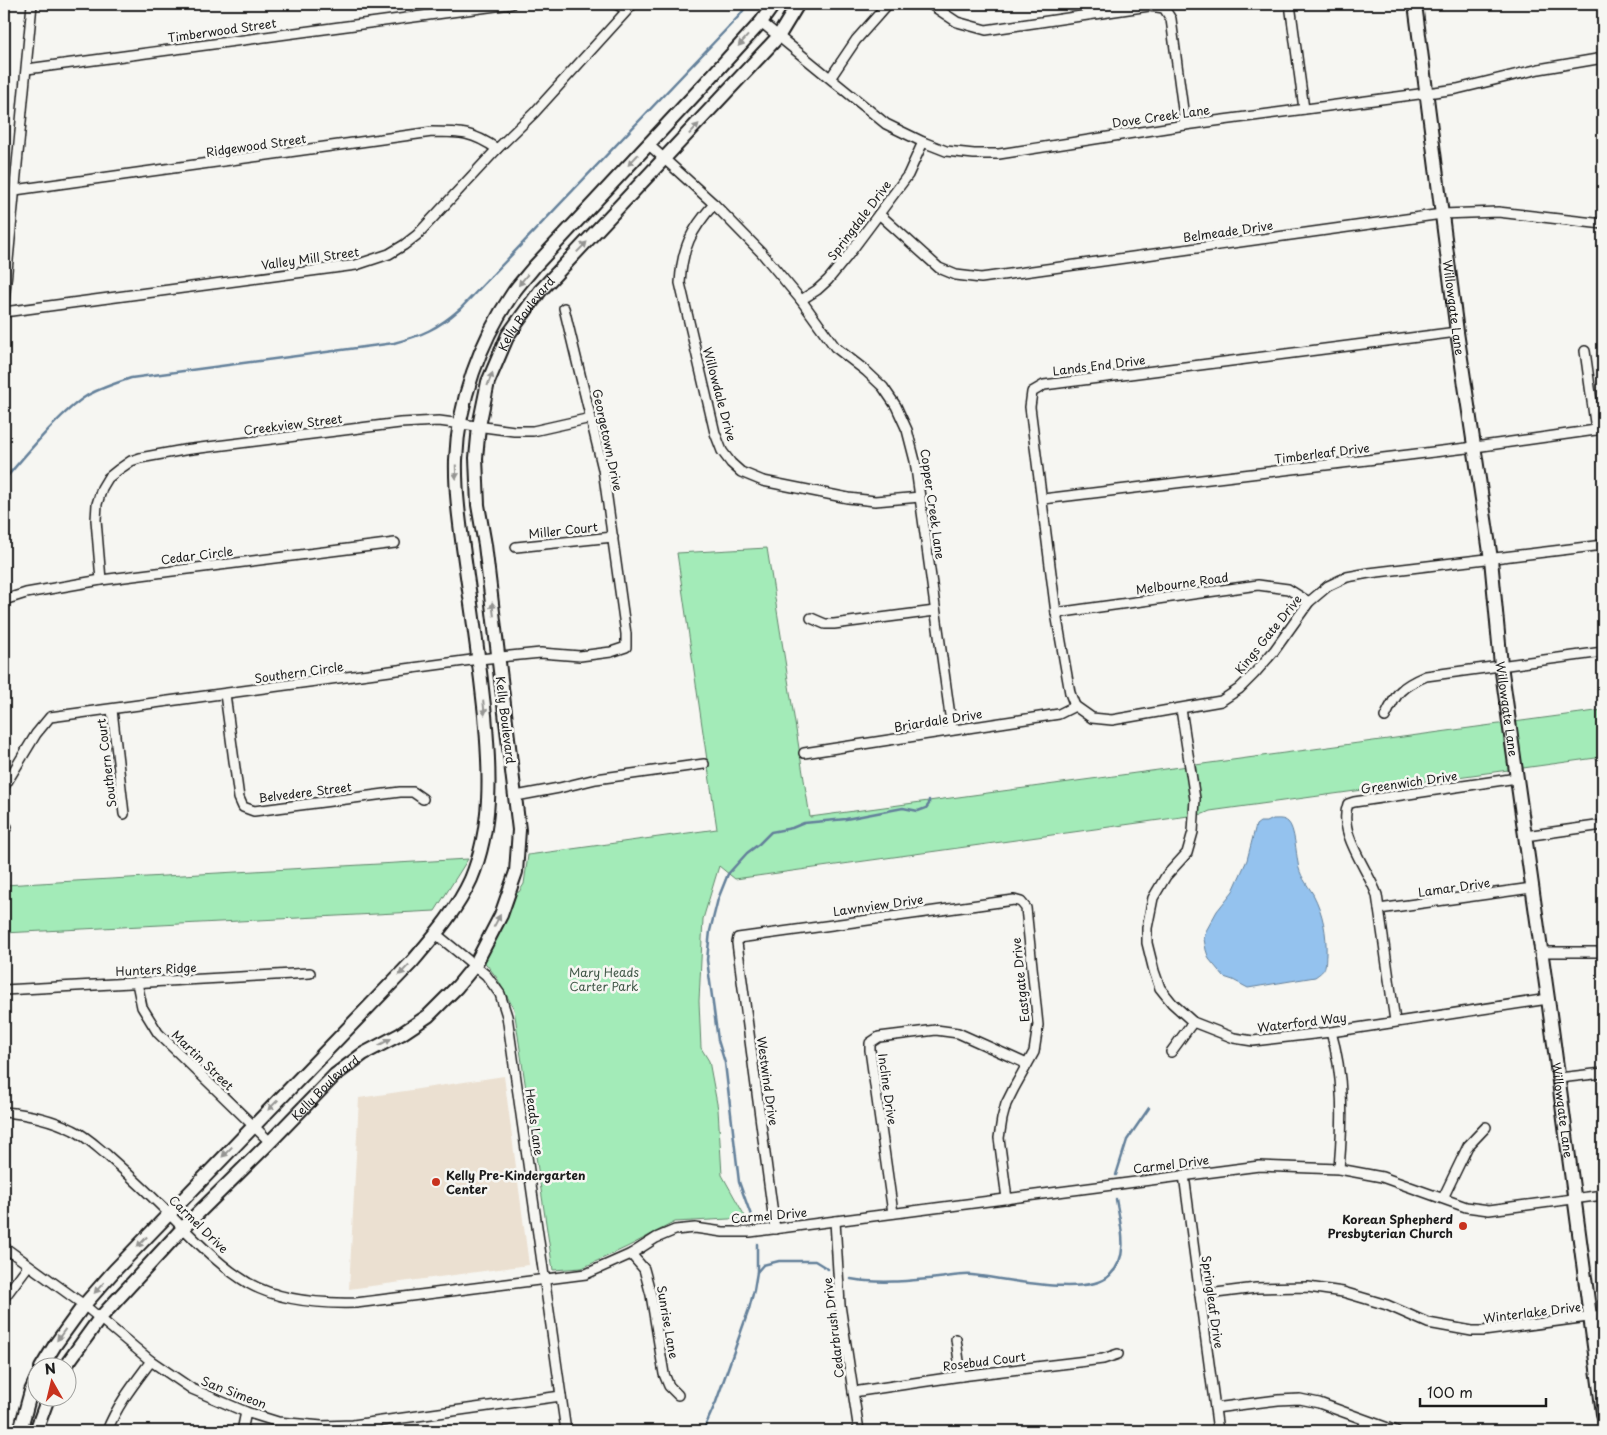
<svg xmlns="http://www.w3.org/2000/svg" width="1607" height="1435" font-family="'Playpen Sans',sans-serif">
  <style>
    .built { fill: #ebe0d1 }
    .green { fill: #a3ebb8; stroke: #60846a }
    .water { fill: #94c2ee; stroke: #64809a }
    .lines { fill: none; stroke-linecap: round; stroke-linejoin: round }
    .stream { stroke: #64809a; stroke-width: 2.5 }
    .street-casing { stroke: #1c1c1c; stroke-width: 12 }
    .secondary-casing { stroke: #1c1c1c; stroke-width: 16 }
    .street { stroke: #f6f6f2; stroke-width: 9 }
    .secondary { stroke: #f6f6f2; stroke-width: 12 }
    .oneway { fill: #949492 }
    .poi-dot { fill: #c8321e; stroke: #f6f6f2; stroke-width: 2 }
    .labels { text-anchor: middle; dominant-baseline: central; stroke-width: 5; stroke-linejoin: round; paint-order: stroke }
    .street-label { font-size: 12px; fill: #1c1c1c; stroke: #f6f6f2 }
    .park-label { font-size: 12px; fill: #445a4b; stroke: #f6f6f2 }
    .poi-label { font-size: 12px; font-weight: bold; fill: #1c1c1c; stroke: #f6f6f2; text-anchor: start }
  </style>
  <rect width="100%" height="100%" fill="#f6f6f2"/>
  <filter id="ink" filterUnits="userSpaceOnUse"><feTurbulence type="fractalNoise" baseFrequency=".02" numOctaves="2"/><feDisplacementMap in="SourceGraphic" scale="10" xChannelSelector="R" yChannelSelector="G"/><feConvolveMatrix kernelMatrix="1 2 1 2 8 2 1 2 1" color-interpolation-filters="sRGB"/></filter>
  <g filter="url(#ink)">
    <g class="built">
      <polygon points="504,1076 529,1265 349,1289 359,1098"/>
      <polygon points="669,1424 665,1431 611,1431"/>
    </g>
    <g class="green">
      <polygon points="767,548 810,817 1603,710 1603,757 1210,811 1203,814 735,879 719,866 703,919 699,1001 701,1048 709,1061 718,1109 722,1175 746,1218 675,1222 627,1247 582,1268 553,1270 514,1009 497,978 483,960 511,893 519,892 524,884 528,855 717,829 677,553"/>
      <polygon points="468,859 435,911 4,933 4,885"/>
    </g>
    <path class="water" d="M1273 819C1278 819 1284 818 1288 822 1295 828 1296 854 1298 863 1299 875 1307 884 1313 894 1323 913 1327 934 1326 955 1325 967 1327 969 1315 977L1248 988 1233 980 1224 977 1209 959 1206 950 1204 939 1206 931 1217 911 1233 891 1247 860 1256 825 1260 822H1267Z"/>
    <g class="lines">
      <g class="stream">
        <path d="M4 480C26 455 60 412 88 395 101 388 116 383 131 378L394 343C423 335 437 329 460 309L739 16 748 4"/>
        <polyline points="1116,1175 1127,1140 1149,1108"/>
        <polyline points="753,1221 739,1182 725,1063 718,1040 707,960 710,931 718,899 728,874 747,853 759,844 771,832 792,828 804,823 846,819 903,808 918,811 926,808 929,804 929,800"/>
        <polyline points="757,1272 763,1265 779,1261 815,1261 828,1269"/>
        <path d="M851 1279C880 1284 908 1281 938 1278 949 1277 961 1274 972 1275 1004 1278 1087 1298 1110 1275 1131 1255 1120 1224 1116 1199"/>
        <polyline points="703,1431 716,1402 749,1309 754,1290 757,1272 757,1244"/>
      </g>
      <g class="street-casing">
        <g id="street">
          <polyline points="616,4 627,10"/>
          <polyline points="930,4 957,22 986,30 1149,6 1164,8 1171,19 1185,125"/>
          <polyline points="1290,4 1304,109"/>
          <polyline points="761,22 886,124 923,142 946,151 974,154 999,154 1185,125 1457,89 1539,69 1603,58"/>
          <polyline points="27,69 511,4"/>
          <polyline points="831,77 856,40 888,4"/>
          <polyline points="648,144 714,204 761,252 801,300 835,347 866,371 883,387 896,406 907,430 915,461 952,730"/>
          <path d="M15 190 432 132C461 132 473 132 497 149"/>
          <path d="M714 204C691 230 682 248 680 283L715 433 722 451 731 463 741 472 763 481 848 498 875 501 920 497"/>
          <polyline points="879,214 939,268 956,275 981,278 1442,214 1498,212 1603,224"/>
          <polyline points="801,300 817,290 828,280 846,258 908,175 923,142"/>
          <polyline points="4,303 32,4"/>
          <polyline points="4,312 356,265 389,254 404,245 417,235 497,149 534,113 633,4"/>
          <polyline points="1585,351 1596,430"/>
          <polyline points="1043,499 1475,447 1603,429"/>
          <polyline points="516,547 613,537"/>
          <polyline points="101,580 96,520 97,504 102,488 108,478 118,470 131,461 140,458 184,450 400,423 439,421 514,431 533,431 591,418"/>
          <polyline points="4,600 26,593 101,580 395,543"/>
          <polyline points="1056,613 1258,585 1288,589 1309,602"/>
          <polyline points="811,618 825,624 834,624 935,611"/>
          <polyline points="225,694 239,798 243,807 254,811 400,792 413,792 423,799"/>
          <polyline points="1075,706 1070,693 1056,613 1030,407 1032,392 1044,385 1457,332"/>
          <polyline points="1075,706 1092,718 1112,720 1221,701 1239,689 1254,674 1274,651 1309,602 1328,586 1347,577 1369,573 1603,545"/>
          <polyline points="1181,709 1195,799 1193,832 1187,853 1166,876 1153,898 1147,928 1147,943 1154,971 1160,988 1172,1003 1193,1022 1234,1038 1253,1041 1331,1032 1548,999"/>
          <polyline points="112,710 124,814"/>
          <path d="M1385 717C1397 692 1400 687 1426 676L1603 652"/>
          <polyline points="804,753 1059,714 1075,706"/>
          <polyline points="4,787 36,734 50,717 479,659 541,653 580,656 611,652 626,647 626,634 603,469 564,308"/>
          <polyline points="516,796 559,788 596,779 704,764"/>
          <polyline points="4,827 7,827"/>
          <polyline points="1525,836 1603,825"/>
          <polyline points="1379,909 1532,888"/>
          <polyline points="436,934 486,975 500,994 507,1016 566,1431"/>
          <polyline points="1541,952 1603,952"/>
          <polyline points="137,983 142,1007 158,1033 270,1142"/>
          <polyline points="4,990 310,973"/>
          <path d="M1395 1021 1377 895C1368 869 1337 833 1348 804L1354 802 1517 778"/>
          <path d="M1331 1032C1344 1075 1343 1123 1339 1169"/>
          <polyline points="1171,1052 1193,1022"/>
          <polyline points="1559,1078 1603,1073"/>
          <path d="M4 1112C28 1114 51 1119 73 1130 86 1136 96 1146 107 1155 133 1178 157 1201 181 1226 202 1247 223 1268 248 1283 280 1301 320 1304 356 1303L586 1274 631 1254 656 1238 675 1230 695 1228 723 1232H750L1259 1166 1339 1169 1382 1177 1466 1207 1489 1210 1603 1195"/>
          <polyline points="1184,1175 1218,1431"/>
          <polyline points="1443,1198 1468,1146 1486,1127"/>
          <polyline points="893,1213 870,1050 870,1043 879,1037 936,1030 958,1033 1027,1064"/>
          <polyline points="835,1221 840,1305 859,1431"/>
          <polyline points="775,1229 737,943 738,938 1014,900 1021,902 1026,908 1038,1025 1034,1052 1014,1088 1006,1104 1002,1119 999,1138 1007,1199"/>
          <polyline points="4,1247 84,1305 151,1361 192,1389 246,1412 278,1422 322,1426 353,1425 561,1396"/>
          <polyline points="631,1254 644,1269 651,1295 664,1374 669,1386 678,1395"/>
          <polyline points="1200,1295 1256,1288 1308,1287 1343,1292 1387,1305 1428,1323 1472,1331 1483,1331 1603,1315"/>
          <polyline points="4,1298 28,1266"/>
          <polyline points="956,1339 961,1376"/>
          <polyline points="853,1392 961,1376 1103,1359 1118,1354"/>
          <polyline points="1215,1408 1278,1400 1300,1399 1319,1403 1396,1431"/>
          <path d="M107 1431C117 1405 134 1384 151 1361"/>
          <polyline points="242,1431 246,1412"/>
          <polyline points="1362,1431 1366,1421"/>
          <polyline points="1600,1431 1603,1431"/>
        </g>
      </g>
      <g class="secondary-casing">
        <g id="secondary">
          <path id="s1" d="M1415 4 1457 332 1491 559 1501 665 1548 999 1603 1414"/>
          <path d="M41 1368 55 1345 84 1305 114 1271 412 962C434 936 457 910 471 879 493 826 490 771 485 715 480 669 474 623 467 576 462 538 455 498 456 460 458 402 480 341 513 293 519 284 527 276 534 267L701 88 761 22 774 4"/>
          <path id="s2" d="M64 1368 100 1318 183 1228 270 1142 335 1075 363 1054 401 1034 428 1016 457 987 475 965 501 915 516 872 519 830 485 545 478 505 476 458 479 426 488 382 508 335 540 291 778 37 798 4"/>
          <polyline points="20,1431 31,1391 38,1376"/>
          <polyline points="36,1431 48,1398"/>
        </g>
      </g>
      <use href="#street" class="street"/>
      <use href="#secondary" class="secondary"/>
    </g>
    <defs><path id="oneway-solid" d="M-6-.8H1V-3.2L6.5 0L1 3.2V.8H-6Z" transform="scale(1.25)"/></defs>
    <g class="oneway">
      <use href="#oneway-solid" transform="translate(743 41) rotate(132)"/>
      <use href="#oneway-solid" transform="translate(694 129) rotate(-47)"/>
      <use href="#oneway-solid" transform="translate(633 160) rotate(133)"/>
      <use href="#oneway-solid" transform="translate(582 247) rotate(-46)"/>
      <use href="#oneway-solid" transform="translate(523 280) rotate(129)"/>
      <use href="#oneway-solid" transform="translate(490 379) rotate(-69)"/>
      <use href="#oneway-solid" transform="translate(456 472) rotate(88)"/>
      <use href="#oneway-solid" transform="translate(493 609) rotate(-97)"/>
      <use href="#oneway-solid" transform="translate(484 708) rotate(84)"/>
      <use href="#oneway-solid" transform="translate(497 921) rotate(-62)"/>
      <use href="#oneway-solid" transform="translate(404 970) rotate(133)"/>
      <use href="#oneway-solid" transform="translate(385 1042) rotate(-29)"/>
      <use href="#oneway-solid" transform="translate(273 1105) rotate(135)"/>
      <use href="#oneway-solid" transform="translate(227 1152) rotate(134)"/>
      <use href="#oneway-solid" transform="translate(142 1242) rotate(133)"/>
      <use href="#oneway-solid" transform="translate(99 1288) rotate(132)"/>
      <use href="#oneway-solid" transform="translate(61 1335) rotate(126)"/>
    </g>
  </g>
  <g class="poi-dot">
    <circle cx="436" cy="1182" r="5"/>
    <circle cx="1463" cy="1226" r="5"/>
  </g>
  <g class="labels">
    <g class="street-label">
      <text transform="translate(222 30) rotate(-8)">Timberwood Street</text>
      <text transform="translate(1161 116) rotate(-8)">Dove Creek Lane</text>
      <text transform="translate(256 145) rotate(-8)">Ridgewood Street</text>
      <text transform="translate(859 220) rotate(-53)">Springdale Drive</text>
      <text transform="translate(1228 231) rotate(-8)">Belmeade Drive</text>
      <text transform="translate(310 258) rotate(-8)">Valley Mill Street</text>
      <text stroke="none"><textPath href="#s1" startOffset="306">Willowgate Lane</textPath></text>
      <text stroke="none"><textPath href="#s2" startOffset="1254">Kelly Boulevard</textPath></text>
      <text transform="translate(1099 365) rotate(-7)">Lands End Drive</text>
      <text transform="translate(720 394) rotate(75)">Willowdale Drive</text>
      <text transform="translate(293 424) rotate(-7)">Creekview Street</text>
      <text transform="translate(608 440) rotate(78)">Georgetown Drive</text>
      <text transform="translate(1322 453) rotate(-7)">Timberleaf Drive</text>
      <text transform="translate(933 504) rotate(82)">Copper Creek Lane</text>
      <text transform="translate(563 530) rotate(-6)">Miller Court</text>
      <text transform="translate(197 555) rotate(-7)">Cedar Circle</text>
      <text transform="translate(1182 583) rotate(-8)">Melbourne Road</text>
      <text transform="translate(1268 634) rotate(-51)">Kings Gate Drive</text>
      <text transform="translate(299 672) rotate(-8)">Southern Circle</text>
      <text stroke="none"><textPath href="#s1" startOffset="711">Willowgate Lane</textPath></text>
      <text transform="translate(506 720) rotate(83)">Kelly Boulevard</text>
      <text transform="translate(938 720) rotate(-9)">Briardale Drive</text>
      <text transform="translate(106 763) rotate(-97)">Southern Court</text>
      <text transform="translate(1409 782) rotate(-8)">Greenwich Drive</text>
      <text transform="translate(305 792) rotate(-7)">Belvedere Street</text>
      <text transform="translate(1454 887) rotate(-8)">Lamar Drive</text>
      <text transform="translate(878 905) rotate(-8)">Lawnview Drive</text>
      <text transform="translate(156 969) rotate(-3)">Hunters Ridge</text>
      <text transform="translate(1020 980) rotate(-96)">Eastgate Drive</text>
      <text transform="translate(1302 1022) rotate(-7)">Waterford Way</text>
      <text transform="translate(203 1060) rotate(44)">Martin Street</text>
      <text transform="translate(768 1081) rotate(82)">Westwind Drive</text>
      <text stroke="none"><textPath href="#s2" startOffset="384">Kelly Boulevard</textPath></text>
      <text transform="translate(888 1089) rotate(82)">Incline Drive</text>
      <text stroke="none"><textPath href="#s1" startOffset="1116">Willowgate Lane</textPath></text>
      <text transform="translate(535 1122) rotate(82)">Heads Lane</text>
      <text transform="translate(1171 1164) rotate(-7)">Carmel Drive</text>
      <text transform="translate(769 1215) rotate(-5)">Carmel Drive</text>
      <text transform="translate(199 1224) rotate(44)">Carmel Drive</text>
      <text transform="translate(1213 1302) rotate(82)">Springleaf Drive</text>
      <text transform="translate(1532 1312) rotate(-7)">Winterlake Drive</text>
      <text transform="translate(668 1322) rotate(80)">Sunrise Lane</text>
      <text transform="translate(833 1328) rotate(-97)">Cedarbrush Drive</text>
      <text transform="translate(984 1361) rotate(-7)">Rosebud Court</text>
      <text transform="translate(234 1392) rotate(21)">San Simeon</text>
    </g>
    <g class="park-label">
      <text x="604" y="972">Mary Heads<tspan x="604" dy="14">Carter Park</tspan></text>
    </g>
    <g class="poi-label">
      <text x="446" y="1175">Kelly Pre-Kindergarten<tspan x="446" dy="14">Center</tspan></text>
      <text x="1453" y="1219" text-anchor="end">Korean Sphepherd<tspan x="1453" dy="14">Presbyterian Church</tspan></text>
    </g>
  </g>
  <rect width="1607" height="1435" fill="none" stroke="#f6f6f2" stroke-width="20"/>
  <rect x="10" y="10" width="1587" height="1415" fill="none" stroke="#1c1c1c" stroke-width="2" filter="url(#ink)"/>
  <g transform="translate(52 1382) rotate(352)"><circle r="24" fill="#f6f6f2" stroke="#9f9f9c"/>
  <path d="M0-4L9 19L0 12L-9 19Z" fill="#c8321e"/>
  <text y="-8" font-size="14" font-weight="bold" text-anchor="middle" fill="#1c1c1c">N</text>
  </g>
  <path d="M1420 1398v8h126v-8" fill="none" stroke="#1c1c1c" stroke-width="2.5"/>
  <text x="1427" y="1398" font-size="15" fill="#1c1c1c" stroke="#f6f6f2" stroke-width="4" paint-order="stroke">100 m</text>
</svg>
